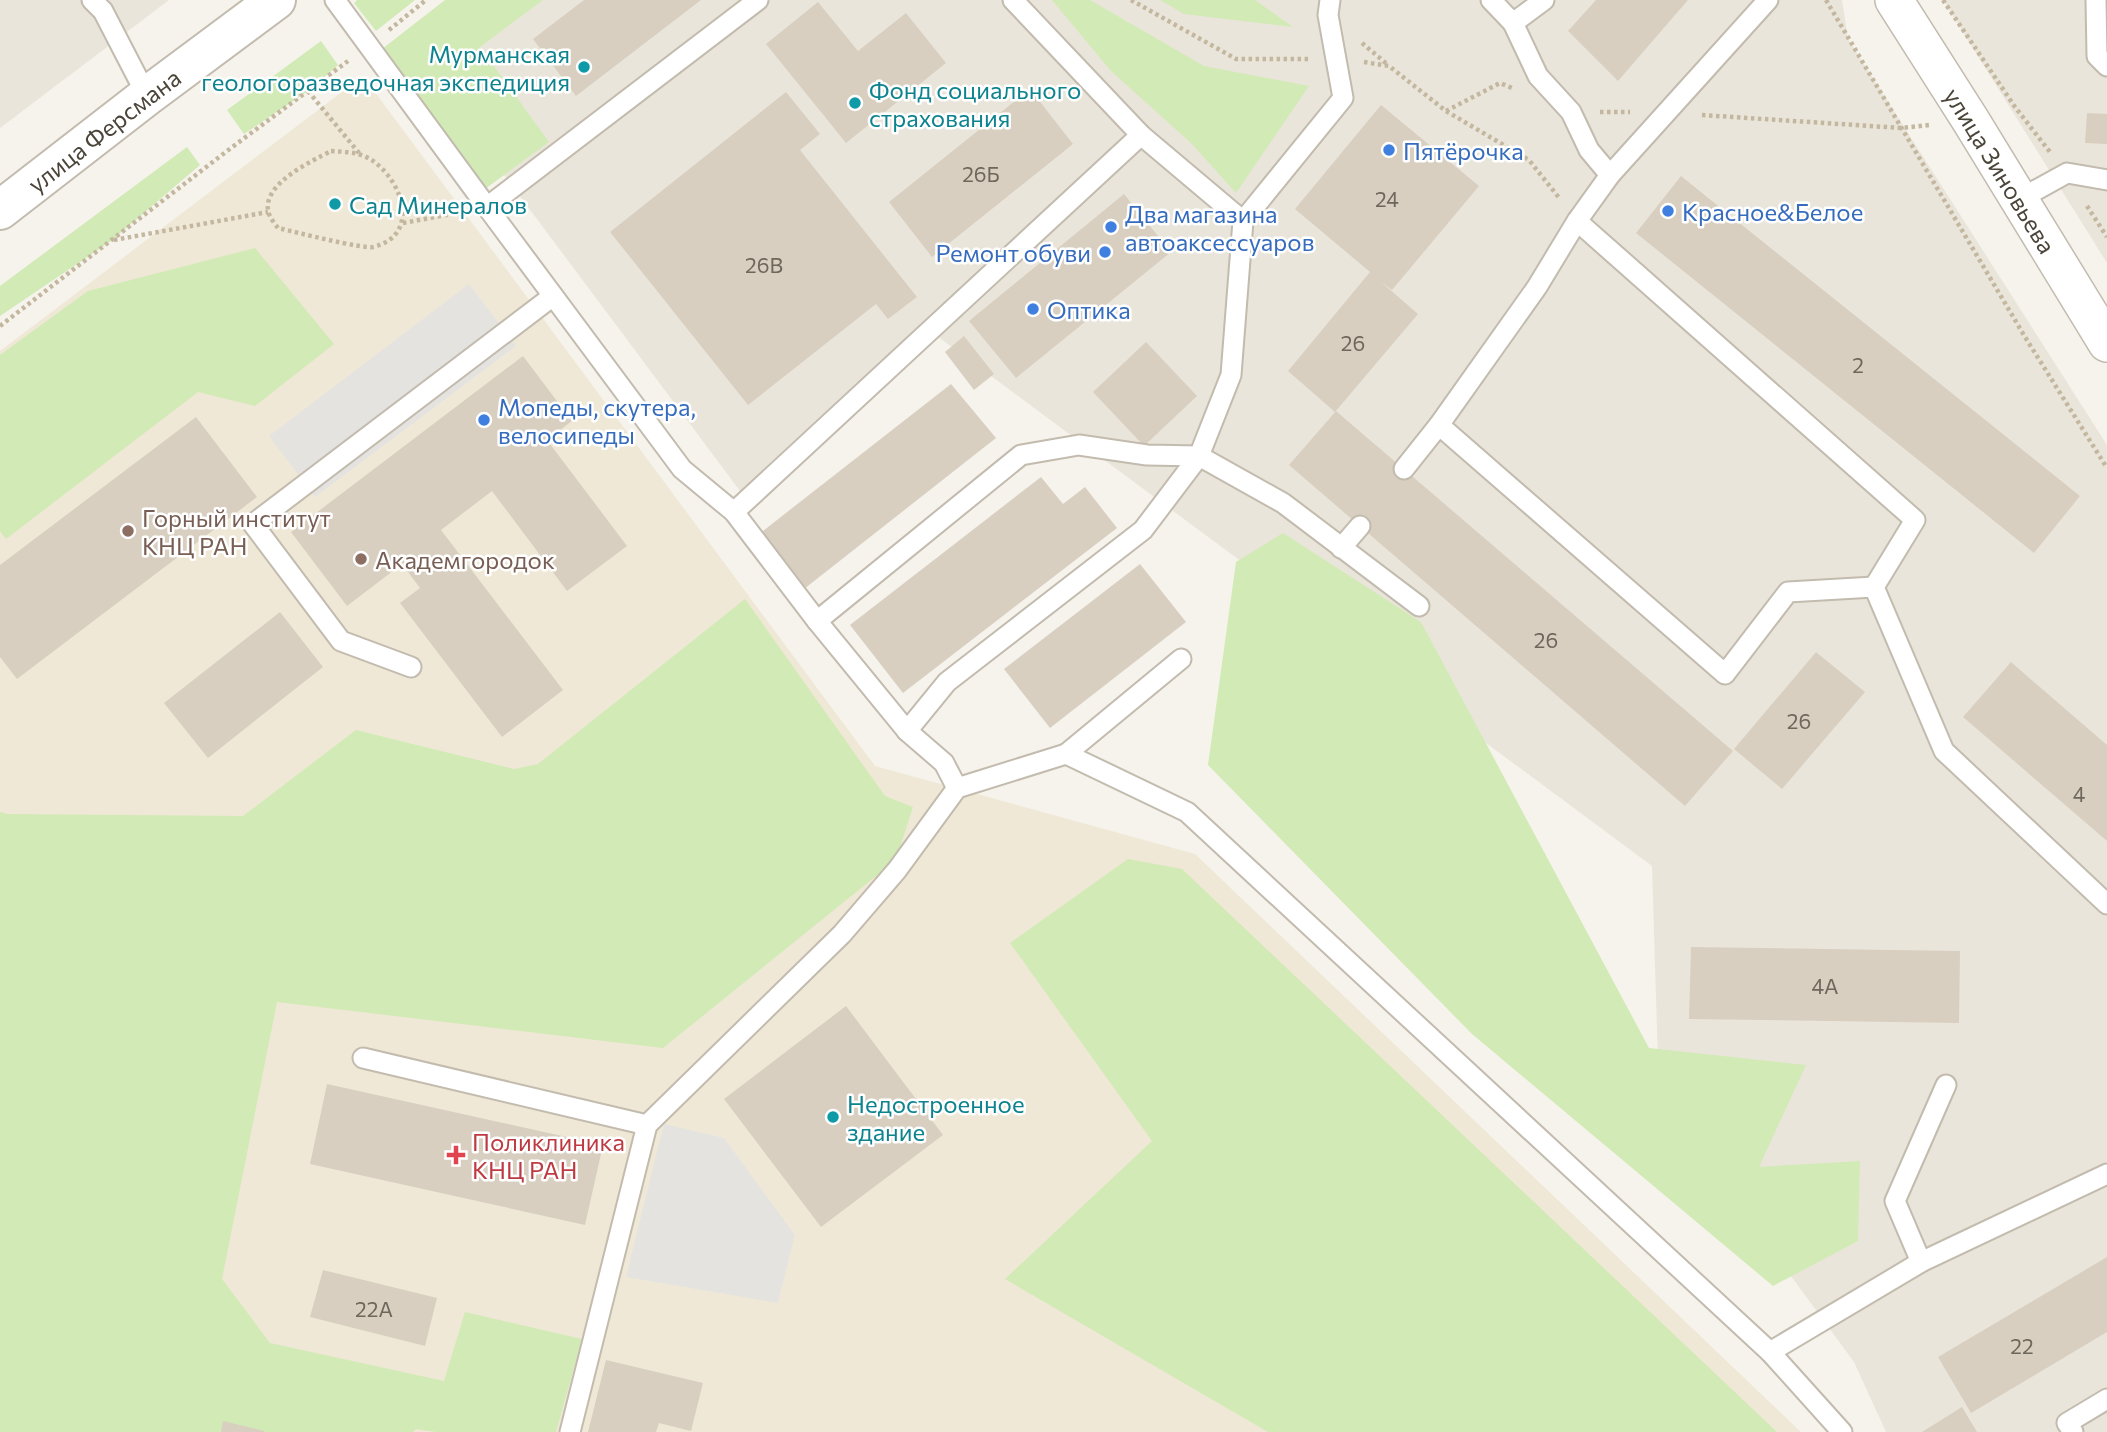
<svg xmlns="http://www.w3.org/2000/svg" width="2107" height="1432" font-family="Commissioner,sans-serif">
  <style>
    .residential { fill: #eae5da }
    .education { fill: #efe8d6 }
    .green { fill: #d2eab5 }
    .parking { fill: #e5e3e0 }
    .building { fill: #d8cfc1 }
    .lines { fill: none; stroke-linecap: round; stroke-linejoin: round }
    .service-casing { stroke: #c2bbae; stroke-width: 23 }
    .minor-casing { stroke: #c2bbae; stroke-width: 40 }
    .tertiary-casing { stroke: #c2bbae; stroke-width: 42 }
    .path { stroke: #c4b79f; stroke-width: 4.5; stroke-dasharray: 3.5 3.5; stroke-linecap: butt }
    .service { stroke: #fff; stroke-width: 19 }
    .minor { stroke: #fff; stroke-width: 37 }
    .tertiary { stroke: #fff; stroke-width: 38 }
    .culture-dot { fill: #0f9aa8; stroke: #fff; stroke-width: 2.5 }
    .shop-dot { fill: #3f7fe0; stroke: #fff; stroke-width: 2.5 }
    .education-dot { fill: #8d6e63; stroke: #fff; stroke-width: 2.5 }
    .health-dot { fill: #e0444e; stroke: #fff; stroke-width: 2.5 }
    .labels { text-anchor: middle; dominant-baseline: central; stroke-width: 5; stroke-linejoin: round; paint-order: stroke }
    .number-label { font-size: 21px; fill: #6e675b }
    .culture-label { font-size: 24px; fill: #0d838f; stroke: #fff; text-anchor: start }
    .street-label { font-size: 24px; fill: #4b4439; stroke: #fff }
    .shop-label { font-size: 24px; fill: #366cbe; stroke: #fff; text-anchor: start }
    .education-label { font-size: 24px; fill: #785e54; stroke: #fff; text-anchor: start }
    .health-label { font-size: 24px; fill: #be3a42; stroke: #fff; text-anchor: start }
  </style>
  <rect width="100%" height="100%" fill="#f6f3ec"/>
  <g class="residential">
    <polygon points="0,0 169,0 0,128"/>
    <polygon points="499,0 1842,0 1848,39 2107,445 2107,1432 1886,1432 1854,1362 1659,1096 1652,866 933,333 749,503 416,57"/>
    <polygon points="1943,0 2107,0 2107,263"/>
  </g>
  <polygon class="education" points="363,76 875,766 1195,854 1801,1432 0,1432 0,351"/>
  <g class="green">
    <polygon points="357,0 415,0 376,31 354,3"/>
    <polygon points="445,0 543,0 480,47 549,142 485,189 382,49"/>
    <polygon points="1052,0 1090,0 1204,66 1309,86 1236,193 1192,144 1111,71"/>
    <polygon points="1160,0 1255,0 1293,27 1184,14"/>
    <polygon points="321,41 338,65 308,91 244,134 227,110"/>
    <polygon points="187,147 200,165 111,241 0,316 0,286"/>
    <polygon points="255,248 334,344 255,406 198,392 6,539 0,531 0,355 88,291"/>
    <polygon points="1283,533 1421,622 1649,1048 1806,1065 1759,1167 1860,1161 1858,1241 1773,1286 1472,1034 1208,765 1236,562"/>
    <polygon points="745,599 885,796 913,807 896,860 663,1048 277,1002 222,1279 270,1343 444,1381 465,1312 582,1339 556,1432 436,1432 416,1429 413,1432 0,1432 0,812 7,814 243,816 356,730 514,769 538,764"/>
    <polygon points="1128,859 1182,869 1777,1432 1268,1432 1005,1279 1152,1141 1010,943"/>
  </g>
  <g class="parking">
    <polygon points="469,284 516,346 315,497 269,436"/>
    <polygon points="664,1124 724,1138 795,1235 778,1303 626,1277"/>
  </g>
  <g class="building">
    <polygon points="584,0 701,0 576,96 533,39"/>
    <polygon points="1596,0 1688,0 1618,81 1568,31"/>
    <polygon points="818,2 858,51 906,13 946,63 846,143 766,44"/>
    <polygon points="1030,89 1073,144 932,257 889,202"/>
    <polygon points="786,92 820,134 800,150 917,297 888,319 876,304 748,405 610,232"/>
    <polygon points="1381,105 1479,186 1392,290 1380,281 1418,314 1335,412 1288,371 1370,272 1295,209"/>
    <polygon points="2087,113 2107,114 2107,144 2085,143"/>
    <polygon points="1681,176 2080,496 2034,553 1636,233"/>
    <polygon points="1124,194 1171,252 1016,378 969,321"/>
    <polygon points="964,336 994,374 974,390 945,352"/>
    <polygon points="1146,342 1197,396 1144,446 1093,392"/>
    <polygon points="523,356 572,421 547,440 627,546 567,591 492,491 441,530 563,690 502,737 400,603 420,588 402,564 347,606 291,532"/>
    <polygon points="951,384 996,438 804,589 759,534"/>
    <polygon points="1336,411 1733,751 1685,806 1289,465"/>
    <polygon points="196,417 257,497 17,679 0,657 0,565"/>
    <polygon points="1041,477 1063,504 1085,487 1117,528 903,693 850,625"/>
    <polygon points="1140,564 1186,622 1050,728 1004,669"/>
    <polygon points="280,612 323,667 208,758 164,703"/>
    <polygon points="1816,652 1865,692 1782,789 1734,749"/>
    <polygon points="2011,662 2107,745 2107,841 1963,717"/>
    <polygon points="1691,947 1960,951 1959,1023 1689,1019"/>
    <polygon points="846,1006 943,1135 821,1227 724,1099"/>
    <polygon points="327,1084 603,1145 585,1225 310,1164"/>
    <polygon points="2107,1257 2107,1332 1971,1413 1938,1357"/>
    <polygon points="323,1270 437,1298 425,1346 310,1317"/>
    <polygon points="606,1360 703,1383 691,1431 659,1423 656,1432 588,1432"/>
    <polygon points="1962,1407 1977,1432 1922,1432"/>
    <polygon points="223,1421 264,1431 264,1432 221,1432"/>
  </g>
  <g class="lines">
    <g class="service-casing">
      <g id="service">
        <polyline points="92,0 103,11 147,96"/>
        <polyline points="335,0 487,207 758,0"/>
        <polyline points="1013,0 1141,135 1243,221 1343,98 1328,15 1330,0"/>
        <polyline points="1491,0 1513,23"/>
        <polyline points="1544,0 1513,23 1538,76 1571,112 1589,150 1610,175 1768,0"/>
        <polyline points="2096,0 2097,56 2107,66"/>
        <polyline points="1610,175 1577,221 1915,520 1874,587 1944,751 2107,904"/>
        <polyline points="2018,200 2067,173 2107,180"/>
        <polyline points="487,207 682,469 734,512 817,621 907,731 944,763 957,788"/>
        <polyline points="1243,221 1231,375 1199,456 1283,503 1419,606"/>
        <polyline points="1577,221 1537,287 1439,425 1725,674 1788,592 1874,587"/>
        <polyline points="1404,469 1439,425"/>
        <polyline points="734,512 1141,135"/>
        <polyline points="1341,548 1360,526"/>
        <polyline points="817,621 1021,455 1079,445 1147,455 1199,456 1143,530 947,682 907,731"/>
        <polyline points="411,667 341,641 253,524 553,296"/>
        <polyline points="1066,754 1181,659"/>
        <polyline points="363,1058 647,1125"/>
        <polyline points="1921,1262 1895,1201 1946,1085"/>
        <polyline points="1770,1352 1842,1432"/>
        <polyline points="570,1432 647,1125 842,934 897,870 957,788 1066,754 1187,812 1770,1352 1921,1262 2107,1174"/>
        <polyline points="2073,1432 2067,1423 2107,1399"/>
      </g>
    </g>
    <g class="minor-casing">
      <g id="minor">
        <path id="s1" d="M1894 0 1971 121 2107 343"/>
      </g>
    </g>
    <g class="tertiary-casing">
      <g id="tertiary">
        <path id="s2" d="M0 210 147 96 276 0"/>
      </g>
    </g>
    <g class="path">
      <polyline points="1131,0 1236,59 1310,59"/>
      <polyline points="1826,0 2025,337 2107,468"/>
      <polyline points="1943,0 2015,107 2050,152"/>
      <polyline points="389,30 426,0"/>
      <polyline points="1362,43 1388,65"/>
      <polyline points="1364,62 1389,66 1446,111 1529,160 1560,199"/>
      <polyline points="308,91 359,153"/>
      <polyline points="1446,111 1500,83 1512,88"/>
      <polyline points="1600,112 1630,112"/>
      <polyline points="1702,115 1901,128 1930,125"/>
      <path d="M331 151C348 152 363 152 377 164 404 186 419 236 373 247 362 249 295 232 278 228 275 224 271 219 269 214 259 185 312 161 331 151Z"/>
      <polyline points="2087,206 2107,237"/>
      <polyline points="403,223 457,213"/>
      <polyline points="114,240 268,212"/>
      <polyline points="0,326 227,151 348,61"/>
    </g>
    <use href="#service" class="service"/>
    <use href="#minor" class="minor"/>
    <use href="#tertiary" class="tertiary"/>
  </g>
  <g class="culture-dot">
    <circle cx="584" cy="67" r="7"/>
    <circle cx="855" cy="103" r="7"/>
    <circle cx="335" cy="204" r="7"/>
    <circle cx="833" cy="1117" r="7"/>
  </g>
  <g class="shop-dot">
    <circle cx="1389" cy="150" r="7"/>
    <circle cx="1668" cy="211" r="7"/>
    <circle cx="1111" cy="227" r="7"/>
    <circle cx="1105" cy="252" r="7"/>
    <circle cx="1033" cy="309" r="7"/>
    <circle cx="484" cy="420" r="7"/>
  </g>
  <g class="education-dot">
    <circle cx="128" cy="531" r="7"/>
    <circle cx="361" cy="559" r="7"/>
  </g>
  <path class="health-dot" d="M452.5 1144.5h7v7h7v7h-7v7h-7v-7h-7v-7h7z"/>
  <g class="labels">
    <g class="number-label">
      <text x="981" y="173">26Б</text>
      <text x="1387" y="198">24</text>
      <text x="764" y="264">26В</text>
      <text x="1353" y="342">26</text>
      <text x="1858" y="364">2</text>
      <text x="1546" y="639">26</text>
      <text x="1799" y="720">26</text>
      <text x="2079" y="793">4</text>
      <text x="1825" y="985">4А</text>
      <text x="374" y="1308">22А</text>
      <text x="2022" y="1345">22</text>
    </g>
    <g class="culture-label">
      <text x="570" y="53" text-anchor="end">Мурманская<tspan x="570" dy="28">геологоразведочная экспедиция</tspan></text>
      <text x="869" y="89">Фонд социального<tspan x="869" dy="28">страхования</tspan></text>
      <text x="349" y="204">Сад Минералов</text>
      <text x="847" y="1103">Недостроенное<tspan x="847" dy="28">здание</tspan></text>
    </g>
    <g class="street-label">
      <text stroke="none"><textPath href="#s2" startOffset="131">улица Ферсмана</textPath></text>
      <text stroke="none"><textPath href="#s1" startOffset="201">улица Зиновьева</textPath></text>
    </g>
    <g class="shop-label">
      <text x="1403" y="150">Пятёрочка</text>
      <text x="1682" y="211">Красное&amp;Белое</text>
      <text x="1125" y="213">Два магазина<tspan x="1125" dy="28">автоаксессуаров</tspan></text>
      <text x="1091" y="252" text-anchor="end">Ремонт обуви</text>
      <text x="1047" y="309">Оптика</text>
      <text x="498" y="406">Мопеды, скутера,<tspan x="498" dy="28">велосипеды</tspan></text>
    </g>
    <g class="education-label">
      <text x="142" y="517">Горный институт<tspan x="142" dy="28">КНЦ РАН</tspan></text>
      <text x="375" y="559">Академгородок</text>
    </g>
    <g class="health-label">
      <text x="472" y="1141">Поликлиника<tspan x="472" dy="28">КНЦ РАН</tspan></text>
    </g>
  </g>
</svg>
